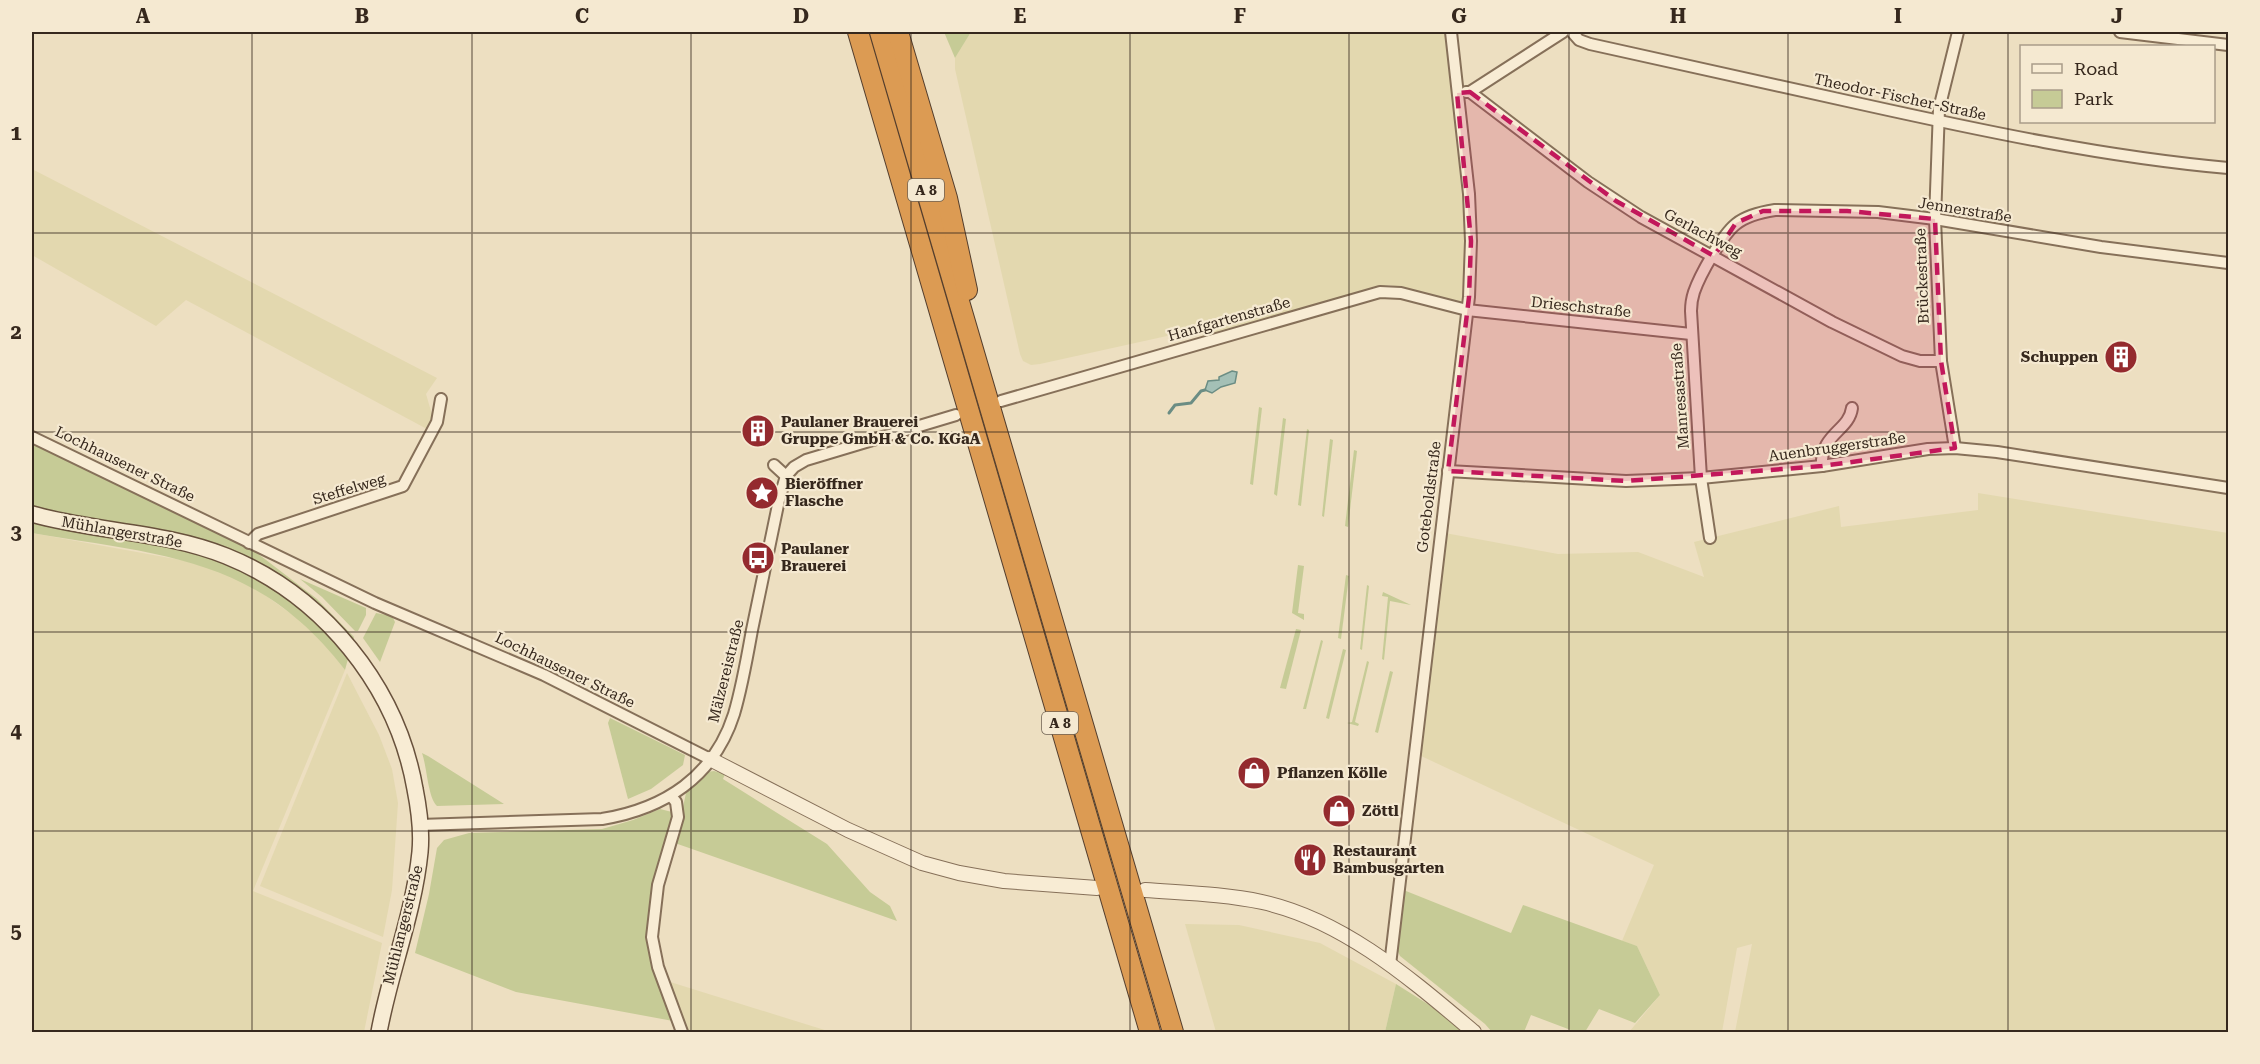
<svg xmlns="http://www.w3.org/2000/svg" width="2260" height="1064" font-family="'Roboto Serif',serif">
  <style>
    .farmland { fill: #e3d8af }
    .green { fill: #c6cb96 }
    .water { fill: #a4c0b6; stroke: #6b8d84; stroke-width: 1.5 }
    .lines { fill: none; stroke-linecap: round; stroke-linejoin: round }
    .stream { stroke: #6b8d84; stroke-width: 3 }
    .minor-casing { stroke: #867059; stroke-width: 14 }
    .tertiary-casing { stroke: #867059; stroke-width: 16 }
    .secondary-casing { stroke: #68513c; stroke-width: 18 }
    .motorway-casing { stroke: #543e2d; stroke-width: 22 }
    .minor { stroke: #f8ecd4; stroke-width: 10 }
    .tertiary { stroke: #f8ecd4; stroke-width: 14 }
    .secondary { stroke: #f8ecd4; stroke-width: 15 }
    .motorway { stroke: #dc9b53; stroke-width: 20 }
    .marked { fill: #c2185b; fill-opacity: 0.2; stroke: #c2185b; stroke-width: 4.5; stroke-dasharray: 12 8; stroke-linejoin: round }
    .grid { fill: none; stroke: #36281d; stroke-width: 1.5; stroke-opacity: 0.55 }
    .labels { text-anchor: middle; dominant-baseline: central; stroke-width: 4.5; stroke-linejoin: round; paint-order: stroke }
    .shield { fill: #f5e9d1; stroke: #6f6253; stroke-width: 1.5 }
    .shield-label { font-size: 14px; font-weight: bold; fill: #36281d }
    .street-label { font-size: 15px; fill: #36281d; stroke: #f5e9d1 }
    .poi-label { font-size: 15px; font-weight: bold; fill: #36281d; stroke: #f5e9d1; text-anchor: start }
    .neatline { fill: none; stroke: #36281d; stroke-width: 2 }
    .grid-label { font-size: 20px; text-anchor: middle; font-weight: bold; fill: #36281d }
  </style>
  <rect width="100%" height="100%" fill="#eddfc1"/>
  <g class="farmland">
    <polygon points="971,32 1446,32 1462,197 1465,241 1462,300 1458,303 1451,304 1414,290 1389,285 1369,289 1214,336 1196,333 1176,334 1040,364 1031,365 1023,361 1020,354 955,69 955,58"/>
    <polygon points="32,169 437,378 426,394 433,418 427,429 186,300 156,326 32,255"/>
    <polygon points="1978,493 2228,533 2228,1032 1735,1032 1752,944 1737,948 1722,1032 1629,1032 1660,995 1637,946 1622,941 1654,865 1419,755 1445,533 1558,554 1638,552 1704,577 1694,542 1839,506 1841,527 1978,510"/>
    <polygon points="32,533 192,562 223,573 255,588 301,621 324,643 345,670 253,891 382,943 364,1032 32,1032"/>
    <polygon points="347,673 379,735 392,769 398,803 392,890 383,937 260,886"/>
    <polygon points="1185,924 1239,925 1320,943 1396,984 1385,1032 1216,1032"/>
    <polygon points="667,981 831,1032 684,1032"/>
  </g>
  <g class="green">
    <polygon points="866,32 872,32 980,400 974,401"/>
    <polygon points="944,32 971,32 955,58"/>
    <polygon points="1259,407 1262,408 1253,485 1250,484"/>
    <polygon points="985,414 1116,863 1110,864 979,415"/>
    <polygon points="1283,418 1286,419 1277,496 1274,494"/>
    <polygon points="1307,429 1309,430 1301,506 1298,505"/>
    <polygon points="1330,439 1333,440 1324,517 1322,516"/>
    <path d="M32 442 249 547 317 599 354 637 345 670C258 557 162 555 32 533Z"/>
    <polygon points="1354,450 1357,451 1348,527 1345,526"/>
    <polygon points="1298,565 1304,566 1298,613 1304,614 1304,620 1292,613"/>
    <polygon points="1346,575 1349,576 1341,639 1338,638"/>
    <polygon points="300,579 366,608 366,615 358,631 355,631 322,597"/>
    <polygon points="1367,585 1369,586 1362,650 1360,649"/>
    <polygon points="1383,592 1411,605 1390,601 1384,660 1382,659 1388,597 1382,596"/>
    <polygon points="376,613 392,616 395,622 380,662 363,638"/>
    <polygon points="1296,629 1301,630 1286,689 1280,688"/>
    <polygon points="1321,640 1323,641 1306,709 1303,709"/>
    <polygon points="1343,649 1346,650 1329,719 1326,718"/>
    <polygon points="1367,661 1369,662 1355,722 1359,724 1358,726 1347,723 1352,722"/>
    <polygon points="1390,671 1393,672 1378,733 1375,732"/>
    <polygon points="610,718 685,755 683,765 651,789 628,799 608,723"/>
    <path d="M422 753 428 756 504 804 437 806C428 798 427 767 422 753Z"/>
    <polygon points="714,771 725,774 723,779 827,844 870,892 890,906 897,921 672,842 682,812 686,793 707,772"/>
    <polygon points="660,809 672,812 673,818 652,891 649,924 673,1021 516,992 415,953 429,894 437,848 444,840 469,833 602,829 633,820"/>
    <polygon points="1401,889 1511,933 1523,905 1637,946 1660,995 1635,1023 1599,1009 1585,1032 1576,1032 1531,1015 1524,1032 1492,1032 1485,1024 1400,956 1395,945"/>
    <polygon points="1396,984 1434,1008 1463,1032 1385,1032"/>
  </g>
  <polygon class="water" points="1232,371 1237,372 1235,383 1221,387 1212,393 1205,390 1208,381 1219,380 1219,377"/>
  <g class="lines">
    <polyline class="stream" points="1169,413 1175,405 1191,403 1201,391 1205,390"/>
    <g class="minor-casing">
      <g id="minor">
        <path d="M1572 32 1579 40 1590 44C1681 64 1771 84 1861 104 1983 131 2105 157 2228 168"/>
        <polyline points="2120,32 2228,45"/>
        <polyline points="1466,92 1470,92 1563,32"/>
        <polyline points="1470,92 1588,182 1641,217 1832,322 1902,356 1920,361 1941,361"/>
        <polyline points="1001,401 1380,292 1401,293 1467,310 1691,334"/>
        <polyline points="32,437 375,603 544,675 710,759"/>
        <polyline points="1955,448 1941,361 1935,219 1939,109 1958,32"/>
        <polyline points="774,465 786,476"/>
        <path d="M1822 466C1820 434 1849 431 1852 408"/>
        <polyline points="1448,471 1626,481 1701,478 1822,466 1928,449 1955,448 1997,452 2228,488"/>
        <path d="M1710 538 1701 478 1691 311C1691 305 1692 298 1694 292 1700 275 1722 235 1736 224 1747 215 1762 212 1775 210L1878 212 1935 219 2101 247 2228 263"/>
        <polyline points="249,543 258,534 403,486 437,422 441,399"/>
        <polyline points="671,796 676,802 678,817 658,885 652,937 658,967 682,1032"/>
        <path d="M420 825 602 819C664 809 714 777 734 714 742 687 747 658 752 630 761 586 770 543 779 500L786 476 794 467 806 460 956 415"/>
        <polyline points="1390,965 1469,297 1471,241 1469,194 1451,32"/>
      </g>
    </g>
    <g class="tertiary-casing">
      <g id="tertiary">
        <polyline points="710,759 848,830 922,863 959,873 1004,881 1097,888"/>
        <path d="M1145 890C1184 893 1224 894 1262 902 1344 920 1412 980 1474 1032"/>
      </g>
    </g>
    <g class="secondary-casing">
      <path id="secondary" d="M32 514C95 532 164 531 226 556 323 595 397 686 415 789 419 809 422 831 420 852 414 913 390 972 379 1032"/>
    </g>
    <g class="motorway-casing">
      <g id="motorway">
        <polyline points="858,32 1150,1032"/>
        <polyline points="880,32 1173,1032"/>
        <polyline points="898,32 947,198 967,290"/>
      </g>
    </g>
    <use href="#minor" class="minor"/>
    <use href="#tertiary" class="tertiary"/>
    <use href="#secondary" class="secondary"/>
    <use href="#motorway" class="motorway"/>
  </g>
  <path class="marked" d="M1470 92 1616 201 1714 256 1736 223 1763 211H1847L1935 219 1941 361 1955 448 1822 466 1626 481 1448 471 1469 297 1471 241 1457 93Z"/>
  <path class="grid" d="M252 32V1032M472 32V1032M691 32V1032M911 32V1032M1130 32V1032M1349 32V1032M1569 32V1032M1788 32V1032M2008 32V1032M32 233H2228M32 432H2228M32 632H2228M32 831H2228"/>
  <defs>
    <g id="building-disc" transform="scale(1.725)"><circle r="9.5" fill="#942a2e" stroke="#f5e9d1"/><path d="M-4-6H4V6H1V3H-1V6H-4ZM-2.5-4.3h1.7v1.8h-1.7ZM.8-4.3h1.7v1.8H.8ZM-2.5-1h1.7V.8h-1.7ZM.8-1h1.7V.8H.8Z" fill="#fff"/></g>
    <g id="sight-disc" transform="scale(1.725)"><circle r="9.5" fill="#942a2e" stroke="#f5e9d1"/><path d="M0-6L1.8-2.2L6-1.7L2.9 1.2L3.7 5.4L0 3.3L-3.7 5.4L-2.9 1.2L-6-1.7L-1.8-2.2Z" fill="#fff"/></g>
    <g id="bus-disc" transform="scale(1.725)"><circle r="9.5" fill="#942a2e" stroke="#f5e9d1"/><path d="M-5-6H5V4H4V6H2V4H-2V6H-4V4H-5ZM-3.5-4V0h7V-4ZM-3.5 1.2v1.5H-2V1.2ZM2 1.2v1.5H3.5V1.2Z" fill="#fff"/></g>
    <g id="shop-disc" transform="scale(1.725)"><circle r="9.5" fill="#942a2e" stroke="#f5e9d1"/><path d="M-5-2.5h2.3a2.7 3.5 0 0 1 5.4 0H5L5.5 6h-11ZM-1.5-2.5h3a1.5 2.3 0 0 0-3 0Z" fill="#fff"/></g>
    <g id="restaurant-disc" transform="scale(1.725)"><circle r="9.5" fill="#942a2e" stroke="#f5e9d1"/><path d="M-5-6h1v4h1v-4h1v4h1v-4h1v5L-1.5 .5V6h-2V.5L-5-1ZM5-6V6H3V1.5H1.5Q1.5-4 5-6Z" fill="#fff"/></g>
  </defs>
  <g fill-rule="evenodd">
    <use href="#building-disc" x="2121" y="357"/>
    <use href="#building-disc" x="758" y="431"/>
    <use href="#sight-disc" x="762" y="493"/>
    <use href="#bus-disc" x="758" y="558"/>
    <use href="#shop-disc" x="1254" y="773"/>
    <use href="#shop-disc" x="1339" y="811"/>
    <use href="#restaurant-disc" x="1310" y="860"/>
  </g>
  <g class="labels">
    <g class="shield">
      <rect x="908" y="179" width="36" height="22" rx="4.5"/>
      <rect x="1042" y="712" width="36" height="22" rx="4.5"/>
    </g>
    <g class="shield-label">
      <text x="926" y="190">A 8</text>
      <text x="1060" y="723">A 8</text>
    </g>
    <g class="street-label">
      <text transform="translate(1900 97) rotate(12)">Theodor-Fischer-Straße</text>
      <text transform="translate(1965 210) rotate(9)">Jennerstraße</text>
      <text transform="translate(1703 233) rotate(28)">Gerlachweg</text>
      <text transform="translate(1922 276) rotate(-92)">Brückestraße</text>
      <text transform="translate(1581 307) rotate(6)">Drieschstraße</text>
      <text transform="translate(1229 319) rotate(-16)">Hanfgartenstraße</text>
      <text transform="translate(1680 396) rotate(-94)">Manresastraße</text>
      <text transform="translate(1837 447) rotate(-8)">Auenbruggerstraße</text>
      <text transform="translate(125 464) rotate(26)">Lochhausener Straße</text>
      <text transform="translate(349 489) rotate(-17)">Steffelweg</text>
      <text transform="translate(1429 497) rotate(-83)">Goteboldstraße</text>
      <text transform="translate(122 532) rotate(10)">Mühlangerstraße</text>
      <text transform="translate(565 670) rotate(26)">Lochhausener Straße</text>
      <text transform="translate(726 671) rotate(-76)">Mälzereistraße</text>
      <text transform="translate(403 925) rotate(-76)">Mühlangerstraße</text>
    </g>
    <g class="poi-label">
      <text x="2098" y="357" text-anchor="end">Schuppen</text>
      <text x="781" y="422">Paulaner Brauerei<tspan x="781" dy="17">Gruppe GmbH &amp; Co. KGaA</tspan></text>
      <text x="785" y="484">Bieröffner<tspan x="785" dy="17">Flasche</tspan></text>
      <text x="781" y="549">Paulaner<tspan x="781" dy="17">Brauerei</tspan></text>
      <text x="1277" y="773">Pflanzen Kölle</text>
      <text x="1362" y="811">Zöttl</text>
      <text x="1333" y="851">Restaurant<tspan x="1333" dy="17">Bambusgarten</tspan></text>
    </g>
  </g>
  <rect width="2260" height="1064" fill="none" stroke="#f5e9d1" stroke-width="66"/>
  <rect x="2020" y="45" width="195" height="78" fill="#f5e9d1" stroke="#a99c89" stroke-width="1.5"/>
  <rect x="2032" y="64" width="30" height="9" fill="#f8ecd4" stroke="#a99c89" stroke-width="1.5"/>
  <text x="2074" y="75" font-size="18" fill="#36281d">Road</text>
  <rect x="2032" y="90" width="30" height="18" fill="#c6cb96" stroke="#a99c89" stroke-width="1.5"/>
  <text x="2074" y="105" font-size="18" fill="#36281d">Park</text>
  <rect x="33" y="33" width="2194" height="998" class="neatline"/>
  <g class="grid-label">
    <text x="143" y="23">A</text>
    <text x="362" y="23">B</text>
    <text x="582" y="23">C</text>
    <text x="801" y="23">D</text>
    <text x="1020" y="23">E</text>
    <text x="1240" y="23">F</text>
    <text x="1459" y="23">G</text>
    <text x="1678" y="23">H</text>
    <text x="1898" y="23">I</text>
    <text x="2117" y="23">J</text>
    <text x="16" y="140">1</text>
    <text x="16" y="339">2</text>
    <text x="16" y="539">3</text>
    <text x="16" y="738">4</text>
    <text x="16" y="938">5</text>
  </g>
</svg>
